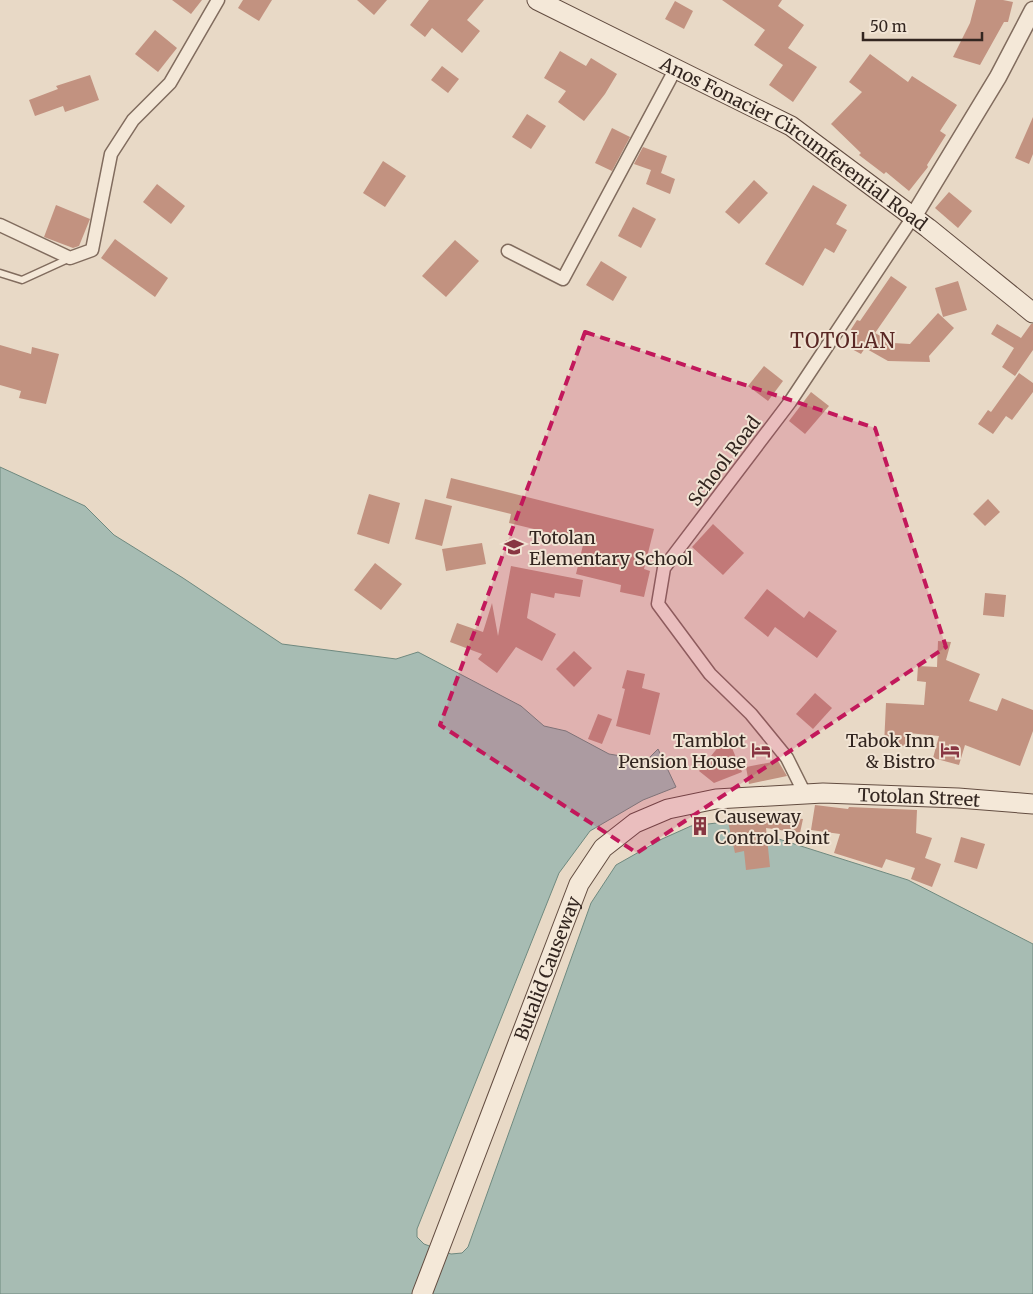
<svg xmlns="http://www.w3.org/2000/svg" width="1033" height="1294" font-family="Merriweather,serif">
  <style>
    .water { fill: #a7bcb3; stroke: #6f897f }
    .building { fill: #c29280 }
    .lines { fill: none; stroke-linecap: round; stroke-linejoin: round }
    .service-casing { stroke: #816c5e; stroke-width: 9 }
    .minor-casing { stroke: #816c5e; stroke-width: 15 }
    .tertiary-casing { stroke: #816c5e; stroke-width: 19 }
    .secondary-casing { stroke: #634d41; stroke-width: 21 }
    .service { stroke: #f4e8d8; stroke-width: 6 }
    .minor { stroke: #f4e8d8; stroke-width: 12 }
    .tertiary { stroke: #f4e8d8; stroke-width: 16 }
    .secondary { stroke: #f4e8d8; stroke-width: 19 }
    .marked { fill: #c2185b; fill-opacity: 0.2; stroke: #c2185b; stroke-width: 4; stroke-dasharray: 10 6; stroke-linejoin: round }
    .labels { text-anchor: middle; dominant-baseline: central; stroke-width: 4; stroke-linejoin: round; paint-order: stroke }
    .street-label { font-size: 18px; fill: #332620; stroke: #f1e4d4 }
    .poi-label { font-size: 18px; fill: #332620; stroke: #f1e4d4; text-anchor: start }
    .quarter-label { font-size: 20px; letter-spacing: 1px; fill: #5a2825; stroke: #f1e4d4 }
  </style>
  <rect width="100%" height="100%" fill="#e8d9c6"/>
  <polygon class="water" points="0,467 85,506 114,535 183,578 282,644 396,659 418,652 521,706 544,726 566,731 609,754 621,756 626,761 645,762 658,749 676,787 643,800 590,831 559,873 417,1229 417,1237 424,1244 451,1254 462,1253 468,1247 591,903 616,865 662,839 691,826 725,822 908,880 1033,944 1033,1294 0,1294"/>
  <g class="building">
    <polygon points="172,0 202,0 191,14"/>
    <polygon points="243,0 272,0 259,21 238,8"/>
    <polygon points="357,0 387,0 374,15"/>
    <polygon points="429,0 484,0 467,20 480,31 462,53 432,28 425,37 410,25"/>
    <polygon points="722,0 782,0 778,6 804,25 788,48 817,67 793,102 769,85 783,65 754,45 765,30"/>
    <polygon points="976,0 1003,0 1013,2 1008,22 1004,22 980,65 953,57 970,23"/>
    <polygon points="675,1 693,11 684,29 665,19"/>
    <polygon points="155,30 177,48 158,72 135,54"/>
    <polygon points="560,51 586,66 591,58 617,74 605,94 584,121 558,102 566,91 544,78"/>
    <polygon points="870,54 908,82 912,76 957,105 940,131 946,135 927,165 928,167 909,191 886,172 884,174 859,155 861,153 831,124 862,92 849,82"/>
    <polygon points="442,66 459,79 448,93 431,80"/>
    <polygon points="90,75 99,100 65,112 63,106 35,116 29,100 58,89 56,86"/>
    <polygon points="527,114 546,126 531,149 512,137"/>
    <polygon points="1033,117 1033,154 1029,164 1015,158"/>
    <polygon points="612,128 630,137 612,171 595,163"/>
    <polygon points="643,147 667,156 661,173 675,179 670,194 646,184 651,170 634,164"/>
    <polygon points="383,161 406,176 385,207 363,193"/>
    <polygon points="754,180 768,193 739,224 725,212"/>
    <polygon points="157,184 185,206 171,224 143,202"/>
    <polygon points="813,185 847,205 836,224 847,230 834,253 825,248 803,286 765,264"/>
    <polygon points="949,192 972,211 958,228 935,208"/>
    <polygon points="56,205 90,219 79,246 73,248 44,237"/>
    <polygon points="633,207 656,219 641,248 618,236"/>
    <polygon points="115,239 168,278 155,297 101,258"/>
    <polygon points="455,240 479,261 446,297 422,276"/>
    <polygon points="601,261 627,277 613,301 586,285"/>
    <polygon points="891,276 907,287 875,333 893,343 910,344 938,313 954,328 929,356 930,362 888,361 865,348 861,354 850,348 852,342 850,331 857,320 860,321"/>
    <polygon points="958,281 967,310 943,317 935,288"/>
    <polygon points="997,324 1021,338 1031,324 1033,324 1033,350 1015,376 1002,367 1014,348 991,334"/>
    <polygon points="0,345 31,354 32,347 59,354 46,404 19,398 21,391 0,385"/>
    <polygon points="764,366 783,381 768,401 748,386"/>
    <polygon points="1019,373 1033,383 1033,392 1012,420 1006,416 993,434 978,424 988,410 991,412"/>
    <polygon points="811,392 829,406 805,434 789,421"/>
    <polygon points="451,478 654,529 644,569 650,571 644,597 620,592 621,585 576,574 584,541 509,523 511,514 446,498"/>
    <polygon points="369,494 400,503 389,544 357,534"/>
    <polygon points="425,499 452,506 442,546 415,539"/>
    <polygon points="988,499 1000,512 985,526 973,514"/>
    <polygon points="713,524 744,553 723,575 692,547"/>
    <polygon points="482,543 486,564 446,571 442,549"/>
    <polygon points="375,563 402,584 381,610 354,590"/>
    <polygon points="511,566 583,580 580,597 555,593 554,598 531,593 527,618 556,634 542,661 516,647 497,673 478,659 482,654 450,642 457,623 483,632 492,603 498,636"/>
    <polygon points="767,589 804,618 809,611 837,631 817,658 775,627 768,637 744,618"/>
    <polygon points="985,593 1006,595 1004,617 983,615"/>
    <polygon points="938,641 951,642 946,660 980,674 969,701 997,711 1002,698 1033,710 1033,731 1020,766 965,745 959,765 933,758 939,736 908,733 907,746 884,745 886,703 924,705 926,682 917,681 918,666 937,667"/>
    <polygon points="574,651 592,668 574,687 556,669"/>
    <polygon points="627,670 645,674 642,688 660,693 650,735 616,726 625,689 622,688"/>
    <polygon points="815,693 832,708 813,729 796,714"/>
    <polygon points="598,714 612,719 602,744 588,739"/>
    <polygon points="727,736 742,772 714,783 699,771"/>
    <polygon points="778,761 787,776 749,784 746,767"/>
    <polygon points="815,805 848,809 849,807 917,810 916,833 932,838 925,858 941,864 932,887 911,879 915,868 886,859 882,868 834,853 840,834 811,830"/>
    <polygon points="760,815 803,819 800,833 766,828 770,867 746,870 744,851 735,853 728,822"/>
    <polygon points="961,837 985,844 977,869 954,862"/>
  </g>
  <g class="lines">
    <g class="service-casing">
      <polyline id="service" points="0,273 22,280 68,259"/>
    </g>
    <g class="minor-casing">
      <g id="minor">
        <polyline points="0,225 70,258 92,250 111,154 133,120 170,83 218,0"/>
        <polyline points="508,251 563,279 676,68"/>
        <polyline points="805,794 787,758 751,714 710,674 658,604 664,568 790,402 913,217"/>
      </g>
    </g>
    <g class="tertiary-casing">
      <polyline id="tertiary" points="913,217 998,77 1033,10"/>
    </g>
    <g class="secondary-casing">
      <g id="secondary">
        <path id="s1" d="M537 0 791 126 928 228 1033 313"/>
        <path id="s2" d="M422 1294 579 884 603 848 635 823 668 809 716 799 823 793 958 798 1033 804"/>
      </g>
    </g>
    <use href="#service" class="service"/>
    <use href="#minor" class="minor"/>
    <use href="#tertiary" class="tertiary"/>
    <use href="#secondary" class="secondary"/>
  </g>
  <path class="marked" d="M585 332 875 428 946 647 637 853 440 725Z"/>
  <defs>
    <g id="school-bare" transform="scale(1.5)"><path d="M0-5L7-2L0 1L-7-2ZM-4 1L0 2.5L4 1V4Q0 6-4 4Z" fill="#883642" stroke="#f1e4d4" stroke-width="2.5" paint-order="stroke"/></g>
    <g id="hotel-bare" transform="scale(1.5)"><path d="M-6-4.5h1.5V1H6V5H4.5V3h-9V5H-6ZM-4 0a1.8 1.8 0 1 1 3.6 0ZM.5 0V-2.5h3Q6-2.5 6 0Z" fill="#883642" stroke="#f1e4d4" stroke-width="2.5" paint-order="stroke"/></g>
    <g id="building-bare" transform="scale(1.5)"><path d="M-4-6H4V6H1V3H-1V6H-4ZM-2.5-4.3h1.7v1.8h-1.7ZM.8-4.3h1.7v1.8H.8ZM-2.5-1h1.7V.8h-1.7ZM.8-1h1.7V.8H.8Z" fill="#883642" stroke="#f1e4d4" stroke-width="2.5" paint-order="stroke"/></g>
  </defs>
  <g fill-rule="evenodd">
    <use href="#school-bare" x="514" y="547"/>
    <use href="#hotel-bare" x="761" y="750"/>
    <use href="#hotel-bare" x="950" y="750"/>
    <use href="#building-bare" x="700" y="826"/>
  </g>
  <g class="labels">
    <g class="street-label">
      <text stroke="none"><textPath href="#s1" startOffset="295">Anos Fonacier Circumferential Road</textPath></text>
      <text transform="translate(724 461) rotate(-53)">School Road</text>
      <text stroke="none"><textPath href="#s2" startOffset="811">Totolan Street</textPath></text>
      <text stroke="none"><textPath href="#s2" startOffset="349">Butalid Causeway</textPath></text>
    </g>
    <g class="poi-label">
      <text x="529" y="537">Totolan<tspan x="529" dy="21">Elementary School</tspan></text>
      <text x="746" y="740" text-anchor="end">Tamblot<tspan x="746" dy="21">Pension House</tspan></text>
      <text x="935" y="740" text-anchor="end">Tabok Inn<tspan x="935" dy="21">&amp; Bistro</tspan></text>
      <text x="715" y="816">Causeway<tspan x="715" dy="21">Control Point</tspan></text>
    </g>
    <g class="quarter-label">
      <text x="843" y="340">TOTOLAN</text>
    </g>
  </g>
  <path d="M863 32v8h119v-8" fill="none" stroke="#332620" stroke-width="2.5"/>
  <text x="870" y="32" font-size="15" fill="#332620" stroke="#f1e4d4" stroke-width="4" paint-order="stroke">50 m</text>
</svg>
